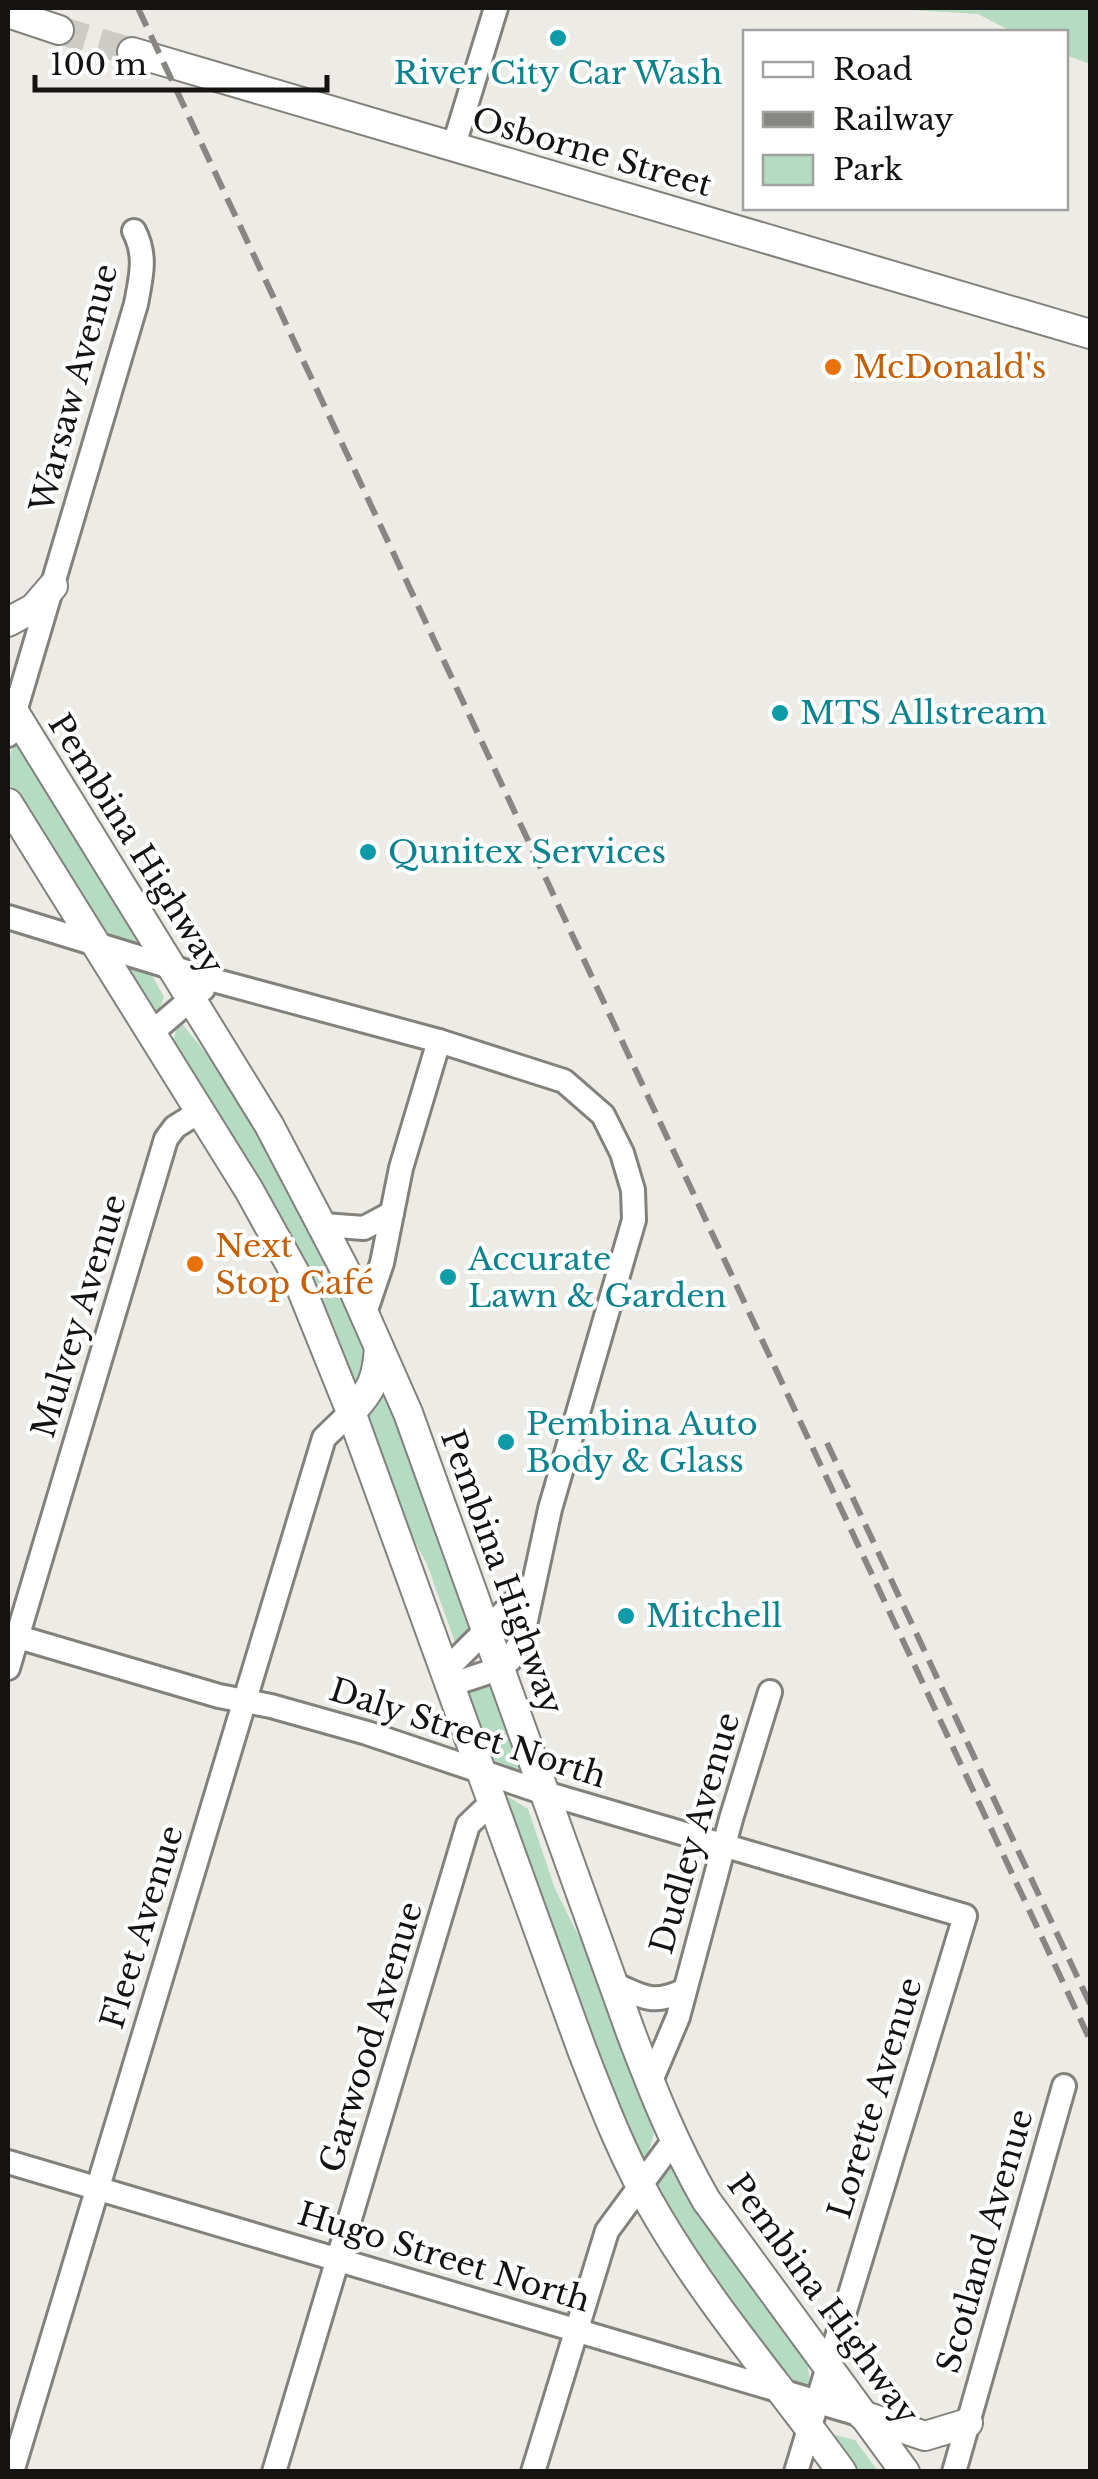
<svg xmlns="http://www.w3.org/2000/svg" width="1098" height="2479" font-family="'Libre Baskerville',serif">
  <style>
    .green { fill: #b5dbc2 }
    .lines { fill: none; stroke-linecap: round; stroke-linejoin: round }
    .major-tunnel { stroke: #cccbc6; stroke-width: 28; stroke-dasharray: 28 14; stroke-linecap: butt }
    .minor-casing { stroke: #83817c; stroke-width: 28 }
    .major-casing { stroke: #83817c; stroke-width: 32 }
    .minor { stroke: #fff; stroke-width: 22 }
    .major { stroke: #fff; stroke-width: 28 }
    .rail { stroke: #878683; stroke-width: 6; stroke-dasharray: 20 10; stroke-linecap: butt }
    .culture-dot { fill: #0f9aa8; stroke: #fff; stroke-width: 4 }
    .food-dot { fill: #e8710a; stroke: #fff; stroke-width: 4 }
    .labels { text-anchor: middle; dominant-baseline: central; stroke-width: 8; stroke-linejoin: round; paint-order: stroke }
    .culture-label { font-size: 32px; fill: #0d838f; stroke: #fff; text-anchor: start }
    .street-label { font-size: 32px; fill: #141312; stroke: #fff }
    .food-label { font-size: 32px; fill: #c56008; stroke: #fff; text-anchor: start }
  </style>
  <rect width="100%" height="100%" fill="#edebe6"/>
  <g class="green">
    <polygon points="877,8 1090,8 1090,64 1066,55 1066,32 1013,32 978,14"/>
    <polygon points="15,738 144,945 105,934 8,782 8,763"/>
    <polygon points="123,966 151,974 164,997 155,1019"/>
    <polygon points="179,1020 225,1077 288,1179 373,1356 356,1393 303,1255 172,1046"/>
    <polygon points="384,1391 470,1628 456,1645 427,1564 401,1517 363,1416"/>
    <polygon points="465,1687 492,1687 524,1775 490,1761"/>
    <polygon points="500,1792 528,1809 555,1889 594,1966 654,2134 643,2169 616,2112"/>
    <polygon points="670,2164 806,2355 811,2386 787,2380 653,2190"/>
    <polygon points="826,2433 855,2440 878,2471 854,2471"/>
  </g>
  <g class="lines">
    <polyline class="major-tunnel" points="59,30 132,52"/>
    <g class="minor-casing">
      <g id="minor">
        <polyline points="453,148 496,8"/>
        <path d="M8 735 136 304C141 277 147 256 134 231"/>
        <polyline points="8,917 213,980 439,1041 564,1081 603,1115 622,1153 633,1190 634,1220 550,1509 522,1639 510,1660 498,1669 450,1685"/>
        <polyline points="151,1033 203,989"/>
        <polyline points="324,1225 364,1228 392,1213"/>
        <polyline points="365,1313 382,1263 401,1168 439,1041"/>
        <polyline points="8,1634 219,1696 271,1706 367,1733 545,1793 965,1916 796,2472"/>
        <polyline points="8,1668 166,1139 175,1127 199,1112"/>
        <polyline points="445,1671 532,1584"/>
        <path d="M614 1984C644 1997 652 2005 683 1991"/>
        <polyline points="650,2083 678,2017 731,1819 770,1692"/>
        <polyline points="8,2162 862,2415"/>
        <polyline points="12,2472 324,1438 351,1412"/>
        <polyline points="274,2472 468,1825 492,1802"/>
        <polyline points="533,2472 607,2231 674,2140"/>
        <polyline points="954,2472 1064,2086"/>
      </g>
    </g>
    <g class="major-casing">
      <g id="major">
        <polyline points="8,13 59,30"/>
        <polyline points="132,52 1090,334"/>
        <polyline points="8,622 34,608 53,586"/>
        <path d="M8 702 269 1125 344 1268 408 1413 631 2033C653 2091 675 2146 706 2200L905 2472"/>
        <path d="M8 803 249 1190 295 1273 351 1412 582 2050C604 2107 626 2164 658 2217 711 2307 781 2387 842 2472"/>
        <path d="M351 1412C372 1391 377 1377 379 1348"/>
        <polyline points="862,2415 925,2436 968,2423"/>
      </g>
    </g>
    <use href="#minor" class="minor"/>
    <use href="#major" class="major"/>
    <g class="rail">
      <polyline points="138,8 1090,2040"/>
      <polyline points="827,1443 1090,2004"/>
    </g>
  </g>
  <g class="culture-dot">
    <circle cx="558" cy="38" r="10"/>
    <circle cx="780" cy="713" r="10"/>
    <circle cx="368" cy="852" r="10"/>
    <circle cx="448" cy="1277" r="10"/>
    <circle cx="506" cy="1442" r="10"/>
    <circle cx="626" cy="1616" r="10"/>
  </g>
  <g class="food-dot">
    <circle cx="833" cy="367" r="10"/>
    <circle cx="195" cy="1264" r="10"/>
  </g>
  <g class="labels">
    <g class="culture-label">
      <text x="558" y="73" text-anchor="middle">River City Car Wash</text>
      <text x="800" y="713">MTS Allstream</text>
      <text x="388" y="852">Qunitex Services</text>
      <text x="468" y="1259">Accurate<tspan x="468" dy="37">Lawn &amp; Garden</tspan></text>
      <text x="526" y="1424">Pembina Auto<tspan x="526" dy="37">Body &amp; Glass</tspan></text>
      <text x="646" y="1616">Mitchell</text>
    </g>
    <g class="street-label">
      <text transform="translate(592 152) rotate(16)">Osborne Street</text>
      <text transform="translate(74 388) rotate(-75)">Warsaw Avenue</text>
      <text transform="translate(136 844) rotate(58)">Pembina Highway</text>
      <text transform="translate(79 1316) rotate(-73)">Mulvey Avenue</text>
      <text transform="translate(502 1572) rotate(70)">Pembina Highway</text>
      <text transform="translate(468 1733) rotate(18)">Daly Street North</text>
      <text transform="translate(695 1833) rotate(-74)">Dudley Avenue</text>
      <text transform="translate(142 1927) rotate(-73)">Fleet Avenue</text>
      <text transform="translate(371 2037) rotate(-73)">Garwood Avenue</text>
      <text transform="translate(875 2098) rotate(-73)">Lorette Avenue</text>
      <text transform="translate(985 2241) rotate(-74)">Scotland Avenue</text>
      <text transform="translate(444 2257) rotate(17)">Hugo Street North</text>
      <text transform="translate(823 2299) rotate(54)">Pembina Highway</text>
    </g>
    <g class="food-label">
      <text x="853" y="367">McDonald's</text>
      <text x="215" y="1246">Next<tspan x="215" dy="37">Stop Café</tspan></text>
    </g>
  </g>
  <rect width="1098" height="2479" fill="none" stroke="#141312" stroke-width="20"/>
  <rect x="743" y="30" width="325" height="180" fill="#ffffff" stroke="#a1a1a0" stroke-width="2.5"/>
  <rect x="763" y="62" width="50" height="15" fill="#ffffff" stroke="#a1a1a0" stroke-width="2.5"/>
  <text x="833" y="80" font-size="30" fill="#141312">Road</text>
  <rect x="763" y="112" width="50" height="15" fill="#878683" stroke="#a1a1a0" stroke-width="2.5"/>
  <text x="833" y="130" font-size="30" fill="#141312">Railway</text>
  <rect x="763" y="155" width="50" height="30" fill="#b5dbc2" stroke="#a1a1a0" stroke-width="2.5"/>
  <text x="833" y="180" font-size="30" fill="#141312">Park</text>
  <path d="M35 75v15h292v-15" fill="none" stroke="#141312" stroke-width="5"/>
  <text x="50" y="75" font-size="30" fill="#141312" stroke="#ffffff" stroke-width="8" paint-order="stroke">100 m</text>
</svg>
